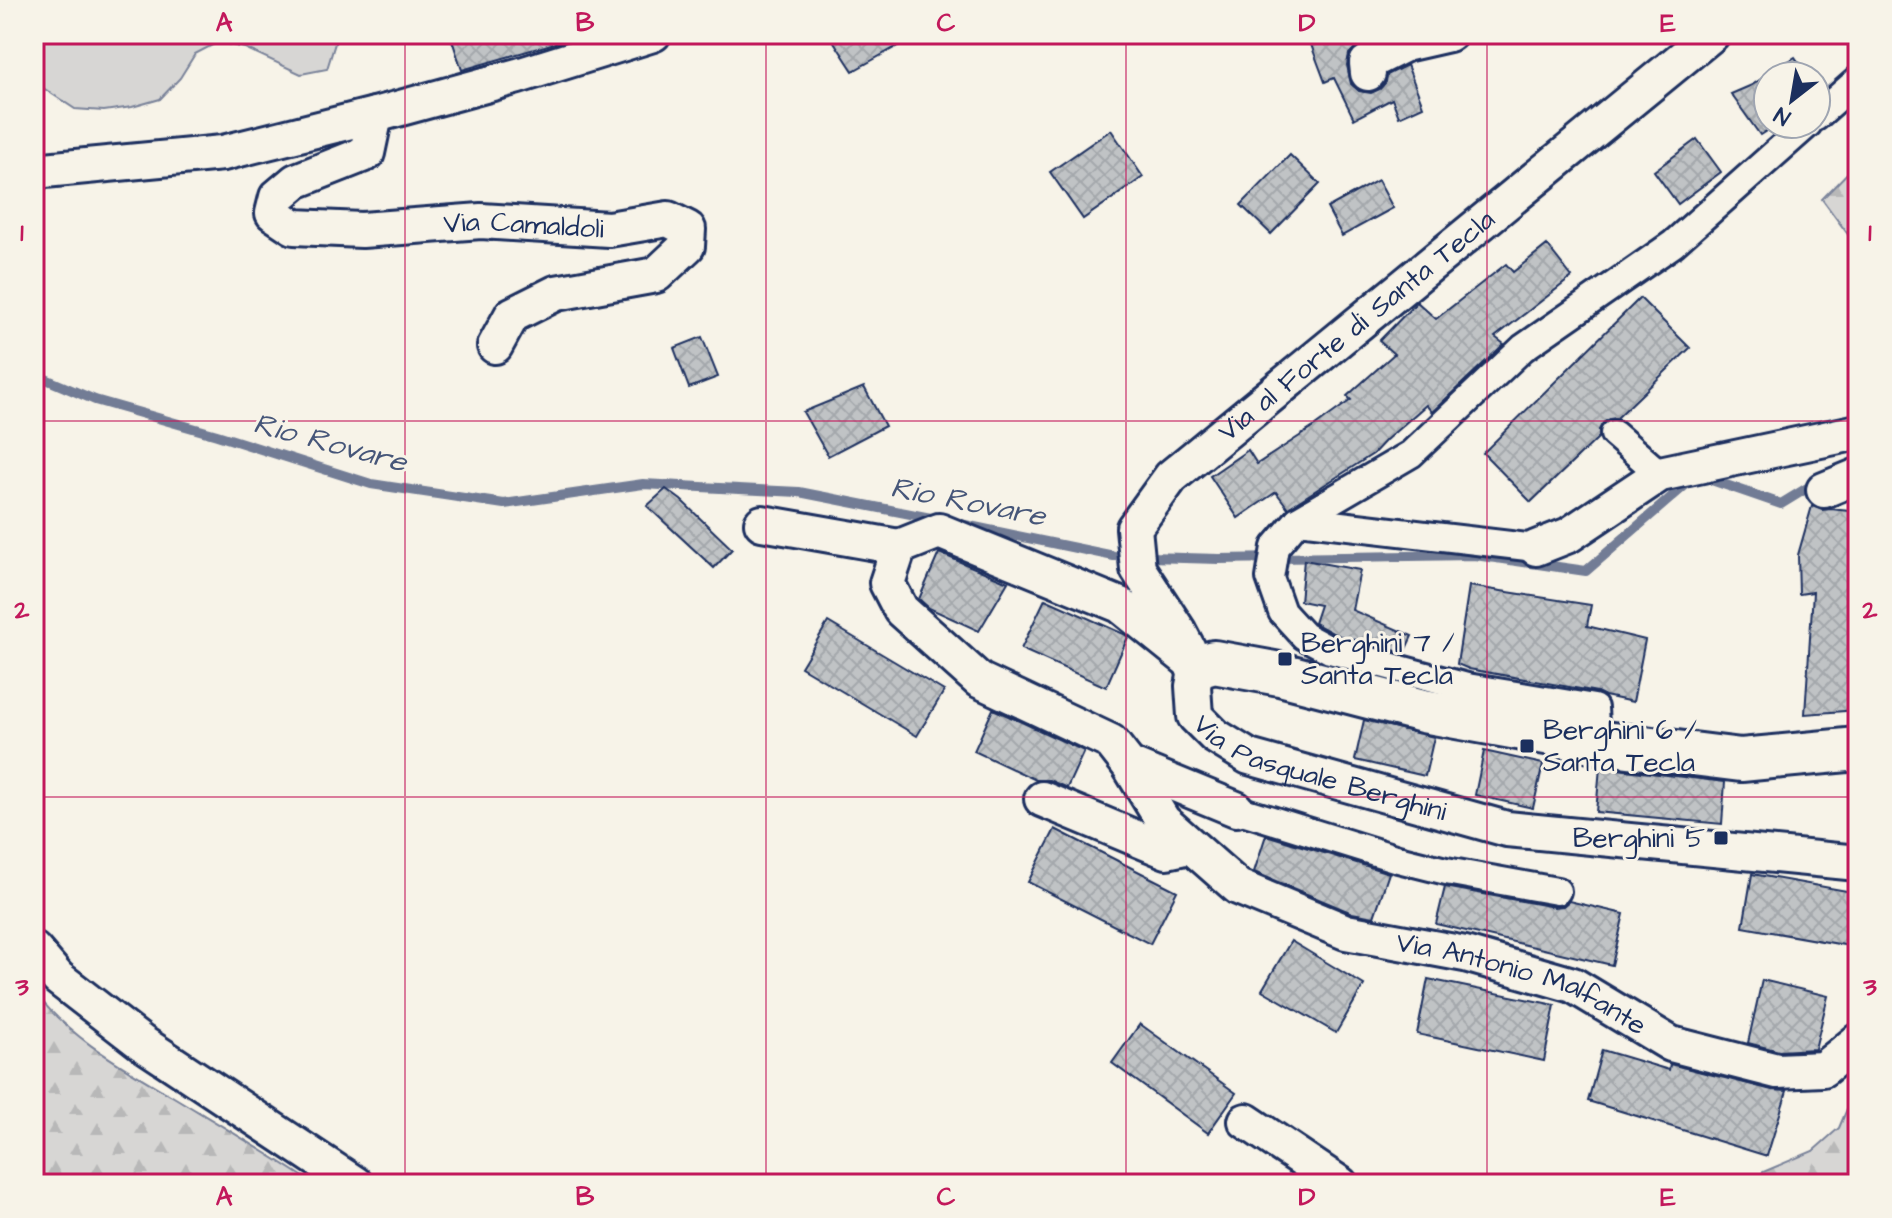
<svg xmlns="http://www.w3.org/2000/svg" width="1892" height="1218" font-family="'Architects Daughter',sans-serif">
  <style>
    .green { fill: #d7d6d4; stroke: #798299; stroke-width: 2 }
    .forest { fill: url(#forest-firs); stroke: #798299; stroke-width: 2 }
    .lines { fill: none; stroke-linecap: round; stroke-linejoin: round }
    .stream { stroke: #727c95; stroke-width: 10 }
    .building { fill: url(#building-cross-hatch); stroke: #1b2f5e; stroke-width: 2 }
    .pedestrian-casing { stroke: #1b2f5e; stroke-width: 32 }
    .minor-casing { stroke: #1b2f5e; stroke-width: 40 }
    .tertiary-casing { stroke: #1b2f5e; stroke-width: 48 }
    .pedestrian { stroke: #f7f3e8; stroke-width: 26 }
    .minor { stroke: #f7f3e8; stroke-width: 34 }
    .tertiary { stroke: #f7f3e8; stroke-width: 42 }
    .grid { fill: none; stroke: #c2185b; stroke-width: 2; stroke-opacity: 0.55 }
    .poi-dot { fill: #1b2f5e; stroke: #f7f3e8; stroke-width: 3 }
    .labels { text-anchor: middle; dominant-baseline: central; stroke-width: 6; stroke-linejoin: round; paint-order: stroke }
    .street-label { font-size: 28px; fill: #1b2f5e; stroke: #f7f3e8 }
    .poi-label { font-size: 28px; fill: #1b2f5e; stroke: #f7f3e8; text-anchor: start }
    .water-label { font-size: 30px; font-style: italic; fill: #465679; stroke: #f7f3e8 }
    .neatline { fill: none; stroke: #c2185b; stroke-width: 3 }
    .grid-label { font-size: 26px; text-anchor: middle; font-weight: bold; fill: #c2185b }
  </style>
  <defs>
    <pattern id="forest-firs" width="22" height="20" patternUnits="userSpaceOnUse" patternTransform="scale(2)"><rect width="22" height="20" fill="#d7d6d4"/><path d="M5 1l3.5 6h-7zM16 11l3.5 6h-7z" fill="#b8b8b8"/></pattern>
    <pattern id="building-cross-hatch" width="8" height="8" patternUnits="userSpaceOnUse" patternTransform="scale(2)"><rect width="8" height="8" fill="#c0c3c5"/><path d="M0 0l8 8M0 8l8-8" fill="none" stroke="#a4a8ac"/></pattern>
  </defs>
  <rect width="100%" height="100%" fill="#f7f3e8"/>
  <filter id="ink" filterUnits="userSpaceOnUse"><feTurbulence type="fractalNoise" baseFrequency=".0125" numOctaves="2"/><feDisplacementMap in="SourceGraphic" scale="16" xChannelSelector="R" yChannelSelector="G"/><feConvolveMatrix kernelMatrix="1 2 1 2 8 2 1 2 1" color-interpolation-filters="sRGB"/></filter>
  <g filter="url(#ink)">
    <polygon class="green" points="34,34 335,34 335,43 327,69 301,74 245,48 218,42 195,54 180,78 160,99 132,107 104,111 75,109 34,82"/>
    <g class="forest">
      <polygon points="1858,162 1858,248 1822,199"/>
      <path d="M34 991C69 1038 123 1067 172 1096 220 1125 268 1153 314 1184H34Z"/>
      <polygon points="1858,1097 1858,1184 1753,1184 1763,1172 1813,1151 1839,1128 1850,1102"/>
    </g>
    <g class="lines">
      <g class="stream">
        <polyline points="34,374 95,400 217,435 371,484 504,504 643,484 799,492 941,520"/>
        <polyline points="960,524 1114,556 1219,559 1475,555 1586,571 1697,475 1781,504 1817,482"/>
      </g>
    </g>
    <g class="building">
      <polygon points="450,34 575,34 576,37 462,70"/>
      <polygon points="829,34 919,34 853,71"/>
      <polygon points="1307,34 1372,34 1374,37 1358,45 1349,54 1347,65 1351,84 1359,91 1371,93 1380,89 1386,82 1387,75 1407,65 1423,106 1399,117 1392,99 1354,119 1334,78 1325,82"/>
      <polygon points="1795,57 1808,76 1768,76 1768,124 1777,124 1760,135 1731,94 1752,85"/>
      <polygon points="1111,130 1143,177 1083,219 1050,172"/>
      <polygon points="1697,139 1721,172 1678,204 1654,171"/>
      <polygon points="1290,155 1320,184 1271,234 1241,205"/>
      <polygon points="1378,180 1393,208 1342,236 1327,208"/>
      <polygon points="1547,245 1572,277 1495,337 1504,344 1432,412 1426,405 1386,440 1373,454 1288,508 1276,492 1238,518 1210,476 1248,450 1257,464 1315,426 1351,400 1347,396 1394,354 1379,341 1417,302 1436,319 1506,264 1513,272"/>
      <polygon points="1640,298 1690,348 1617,418 1610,419 1603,423 1599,430 1599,437 1531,502 1483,453"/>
      <polygon points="702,337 718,377 689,388 674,348"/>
      <polygon points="864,387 885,426 828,456 803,412"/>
      <polygon points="666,489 681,500 732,549 714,568 647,506"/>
      <polygon points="1812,506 1822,510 1831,509 1858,512 1858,710 1805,714 1813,592 1799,594 1798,555"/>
      <polygon points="939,553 1008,582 979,631 929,608 919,599"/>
      <polygon points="1304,560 1360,570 1352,610 1412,636 1404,653 1336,635 1314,623 1320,605 1300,601"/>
      <polygon points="1469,586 1591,605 1587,626 1645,640 1633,702 1605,696 1597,692 1469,669 1457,664"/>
      <polygon points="1045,599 1124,634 1128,637 1106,687 1021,649"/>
      <polygon points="828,622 944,691 917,736 801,667"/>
      <polygon points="993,709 1084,751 1067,788 1049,780 1036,780 974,751"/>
      <polygon points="1364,720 1434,737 1425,776 1355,760"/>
      <polygon points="1484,751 1543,764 1533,808 1475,795"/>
      <polygon points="1600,767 1725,782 1722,824 1596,812"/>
      <polygon points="1055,829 1177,891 1150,944 1028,882"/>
      <polygon points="1266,835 1389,873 1374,917 1352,913 1254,872"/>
      <polygon points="1752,874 1858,893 1850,946 1743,927"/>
      <polygon points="1445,887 1554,907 1563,906 1569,901 1624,914 1612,965 1436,924"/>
      <polygon points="1291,941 1364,985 1336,1033 1262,990"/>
      <polygon points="1428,979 1555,1005 1544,1061 1417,1034"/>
      <polygon points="1762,980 1828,996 1815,1049 1779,1051 1748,1043"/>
      <polygon points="1140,1024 1236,1093 1208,1133 1112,1063"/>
      <polygon points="1602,1050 1669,1070 1670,1064 1772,1090 1787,1091 1767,1156 1588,1101"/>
    </g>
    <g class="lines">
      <g class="pedestrian-casing">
        <g id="pedestrian">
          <polyline points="1816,117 1858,80"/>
          <polyline points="1614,434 1660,474"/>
          <polyline points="1298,520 1536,548"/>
          <polyline points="1596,742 1594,708 1467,687 1330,650 1304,636 1282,612 1270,578 1275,547 1298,520 1411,454 1523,348 1673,244 1808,124"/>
          <polyline points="1236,809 1398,859 1446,871 1557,891"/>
        </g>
      </g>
      <g class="minor-casing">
        <g id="minor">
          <polyline points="1368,73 1367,63 1405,44 1449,34"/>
          <path id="s1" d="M375 115 367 153 296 181 277 197 273 213 294 227 362 230 481 221 609 229 668 219 688 229 687 246 656 275 556 293 512 315 495 346"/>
          <polyline points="34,171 223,153 375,115 518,76 653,34"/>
          <polyline points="1824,490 1858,476"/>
          <polyline points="762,523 899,547"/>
          <polyline points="1536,548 1569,535 1660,474 1858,432"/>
          <path id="s2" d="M1188 649 1179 632 1138 569 1134 528 1171 477 1712 34"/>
          <path id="s3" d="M1197 667 1120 605 939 531 899 547 887 583 901 610 979 680 1111 742 1129 765 1163 821 1238 887 1346 932 1465 954 1573 985 1671 1044 1777 1071 1823 1069 1858 1041"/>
          <path id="s4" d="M1197 667 1193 686 1195 716 1215 736 1249 757 1507 829 1858 863"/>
          <polyline points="1129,765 1236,809"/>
          <polyline points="1042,799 1167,851 1190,846"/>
          <polyline points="34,950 58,978 142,1043 355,1184"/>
          <polyline points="1246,1121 1340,1184"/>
        </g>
      </g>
      <g class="tertiary-casing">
        <polyline id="tertiary" points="1197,667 1214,662 1280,674 1423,711 1596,742 1741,760 1858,749"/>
      </g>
      <use href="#pedestrian" class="pedestrian"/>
      <use href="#minor" class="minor"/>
      <use href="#tertiary" class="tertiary"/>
    </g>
  </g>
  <path class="grid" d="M405 34V1184M766 34V1184M1126 34V1184M1487 34V1184M34 421H1858M34 797H1858"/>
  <g class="poi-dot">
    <rect x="1277" y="651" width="16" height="16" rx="4"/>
    <rect x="1519" y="738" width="16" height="16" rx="4"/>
    <rect x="1713" y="830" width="16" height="16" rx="4"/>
  </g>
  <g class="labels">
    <g class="street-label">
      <text stroke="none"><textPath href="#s1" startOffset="412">Via Camaldoli</textPath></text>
      <text stroke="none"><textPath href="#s2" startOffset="438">Via al Forte di Santa Tecla</textPath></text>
      <text stroke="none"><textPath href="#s4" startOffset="188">Via Pasquale Berghini</textPath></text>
      <text stroke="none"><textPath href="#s3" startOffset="1152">Via Antonio Malfante</textPath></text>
    </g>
    <g class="poi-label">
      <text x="1301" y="643">Berghini 7 /<tspan x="1301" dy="32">Santa Tecla</tspan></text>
      <text x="1543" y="730">Berghini 6 /<tspan x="1543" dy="32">Santa Tecla</tspan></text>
      <text x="1705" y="838" text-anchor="end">Berghini 5</text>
    </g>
    <g class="water-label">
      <text transform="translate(330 443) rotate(15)">Rio Rovare</text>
      <text transform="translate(968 502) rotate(11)">Rio Rovare</text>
    </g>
  </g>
  <rect width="1892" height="1218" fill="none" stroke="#f7f3e8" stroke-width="88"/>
  <g transform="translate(1792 100) rotate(211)"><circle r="38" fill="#f7f3e8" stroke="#9fa5b1" stroke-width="2"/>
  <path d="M0-6L14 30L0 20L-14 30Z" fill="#1b2f5e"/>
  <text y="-12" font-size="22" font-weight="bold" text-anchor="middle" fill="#1b2f5e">N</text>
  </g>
  <rect x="44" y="44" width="1804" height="1130" class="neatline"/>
  <g class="grid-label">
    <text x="224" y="31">A</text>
    <text x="585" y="31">B</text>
    <text x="946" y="31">C</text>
    <text x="1307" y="31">D</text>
    <text x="1668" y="31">E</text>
    <text x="22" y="241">1</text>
    <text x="1870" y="241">1</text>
    <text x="22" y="618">2</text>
    <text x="1870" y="618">2</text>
    <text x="22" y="995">3</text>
    <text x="1870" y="995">3</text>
    <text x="224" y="1205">A</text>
    <text x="585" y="1205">B</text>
    <text x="946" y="1205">C</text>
    <text x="1307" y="1205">D</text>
    <text x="1668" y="1205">E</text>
  </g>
</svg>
